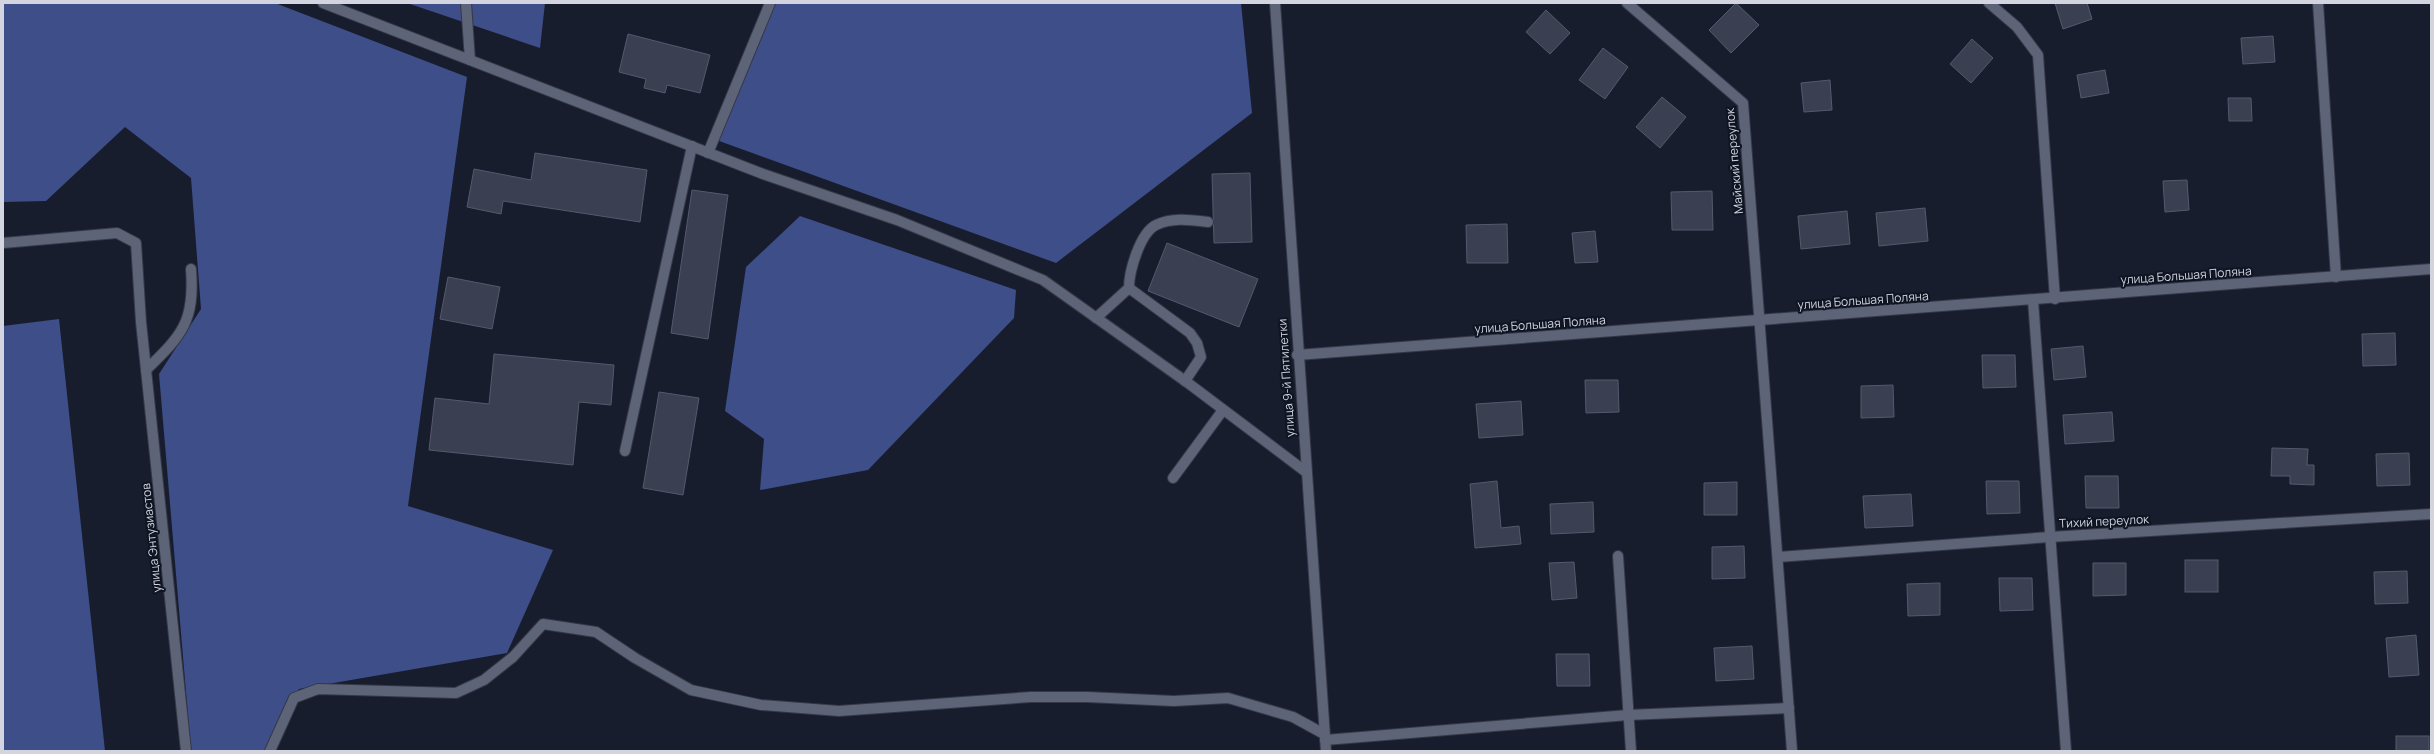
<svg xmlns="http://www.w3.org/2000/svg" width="2434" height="754" font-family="Manrope,sans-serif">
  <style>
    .forest { fill: #3e4e88 }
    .building { fill: #3a3f51; stroke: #545a6d }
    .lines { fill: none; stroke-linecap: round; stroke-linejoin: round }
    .minor-casing { stroke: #353846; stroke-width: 12 }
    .minor { stroke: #5e6477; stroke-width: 10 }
    .labels { text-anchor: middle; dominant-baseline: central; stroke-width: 4; stroke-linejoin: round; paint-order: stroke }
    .street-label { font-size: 12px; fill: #d2d5e0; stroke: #0f1423 }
  </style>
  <rect width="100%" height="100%" fill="#181d2d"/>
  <g class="forest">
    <polygon points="3,3 275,3 467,77 408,506 553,550 507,653 299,689 265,751 191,751 159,374 201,309 191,178 125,127 46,201 3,202"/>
    <polygon points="407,3 545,3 540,48"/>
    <polygon points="771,3 1241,3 1252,113 1056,263 711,138"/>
    <polygon points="800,216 1016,290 1014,318 868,470 760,490 764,439 725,411 746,267"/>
    <polygon points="59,319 105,751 3,751 3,326"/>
  </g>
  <g class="building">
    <polygon points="1736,3 1759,25 1731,53 1709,30"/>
    <polygon points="2055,3 2087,3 2092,19 2063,29"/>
    <polygon points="1546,10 1570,33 1550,54 1526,32"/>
    <polygon points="628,34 710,55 700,93 667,85 665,93 644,88 646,79 619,72"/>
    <polygon points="2273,36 2275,62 2243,64 2241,38"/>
    <polygon points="1972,39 1993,58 1971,83 1950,64"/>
    <polygon points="1603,48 1628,67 1605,99 1579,80"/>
    <polygon points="2105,70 2109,93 2081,98 2077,75"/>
    <polygon points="1830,80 1832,110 1804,112 1801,83"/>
    <polygon points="1662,97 1686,117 1660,148 1636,127"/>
    <polygon points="2228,98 2251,98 2252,121 2229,121"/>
    <polygon points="535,153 647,170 640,222 503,201 501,214 467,207 474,169 531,180"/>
    <polygon points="1250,173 1252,242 1214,243 1212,174"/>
    <polygon points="2187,180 2189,210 2165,212 2163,181"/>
    <polygon points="692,190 728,195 708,339 671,333"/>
    <polygon points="1712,191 1713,230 1672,230 1671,192"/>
    <polygon points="1925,208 1928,241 1879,246 1876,213"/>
    <polygon points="1847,211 1850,244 1801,249 1798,216"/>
    <polygon points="1507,224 1508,263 1467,263 1466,225"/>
    <polygon points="1595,231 1598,262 1575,263 1572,233"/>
    <polygon points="1167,243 1258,279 1239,327 1148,291"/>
    <polygon points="448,277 500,287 492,329 440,319"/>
    <polygon points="2395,333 2396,365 2363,366 2362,334"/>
    <polygon points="2083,346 2086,377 2054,380 2051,349"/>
    <polygon points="494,354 614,365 611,405 579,402 573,465 429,450 435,398 489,404"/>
    <polygon points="1982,355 2015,355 2016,387 1983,388"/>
    <polygon points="1585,380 1618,380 1619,412 1586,413"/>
    <polygon points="1893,385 1894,417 1861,418 1861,386"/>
    <polygon points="659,392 699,398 683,495 643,488"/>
    <polygon points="1521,401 1523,435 1479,438 1476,404"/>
    <polygon points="2112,412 2114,441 2065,444 2063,415"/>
    <polygon points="2272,448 2308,449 2307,465 2314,465 2314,485 2290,484 2290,476 2271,476"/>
    <polygon points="2409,453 2410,485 2377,486 2376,454"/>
    <polygon points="2085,476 2118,476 2119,508 2086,508"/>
    <polygon points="1497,481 1501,528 1519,526 1521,544 1475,548 1470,484"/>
    <polygon points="1986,481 2019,481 2020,513 1987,514"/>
    <polygon points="1737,482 1737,515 1704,515 1704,483"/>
    <polygon points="1911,494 1913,526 1865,528 1863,496"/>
    <polygon points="1593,502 1594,532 1551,534 1550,504"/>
    <polygon points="1744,546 1745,578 1712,579 1712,547"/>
    <rect x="2185" y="560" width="33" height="32"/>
    <polygon points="1574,562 1577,598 1552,600 1549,563"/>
    <polygon points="2093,563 2126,563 2126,595 2093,596"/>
    <polygon points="2407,571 2408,603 2375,604 2374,572"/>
    <polygon points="1999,578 2032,578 2033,610 2000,611"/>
    <polygon points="1940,583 1940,615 1908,616 1907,584"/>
    <polygon points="2416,635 2419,675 2389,677 2386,638"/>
    <polygon points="1752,646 1754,679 1716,681 1714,648"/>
    <polygon points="1556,654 1589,654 1590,686 1557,686"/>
    <rect x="2396" y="736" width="33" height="15"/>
  </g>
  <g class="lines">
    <g class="minor-casing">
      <g id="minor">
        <polyline points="323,3 763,174 897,220 1043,280 1188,383 1306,472"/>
        <polyline points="466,3 470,60"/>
        <polyline points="1275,3 1326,751"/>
        <polyline points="1627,3 1743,103 1792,751"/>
        <polyline points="1989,3 2017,27 2038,55 2055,299"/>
        <polyline points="2318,3 2336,277"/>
        <polyline points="708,153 770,3"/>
        <polyline points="3,243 117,233 136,243 141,322 186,751"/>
        <polyline points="1129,288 1190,333 1197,343 1201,357 1185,381"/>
        <polyline points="2033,300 2066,751"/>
        <path d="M1096 318 1129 288C1129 271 1140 233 1156 225 1173 217 1191 220 1208 222"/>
        <polyline points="1297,355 2431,269"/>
        <path d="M146 370C182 335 195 322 191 269"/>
        <polyline points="625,451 692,146"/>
        <polyline points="1173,478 1223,410"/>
        <polyline points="1618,556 1631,751"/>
        <polyline points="1778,557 2050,537 2431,514"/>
        <polyline points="1325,740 1628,715 1789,708"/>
        <polyline points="270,751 294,698 318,689 456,693 484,680 513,657 543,624 596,632 635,658 691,690 761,705 839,711 1031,697 1087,697 1174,701 1228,698 1293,717 1324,734"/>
      </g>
    </g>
    <use href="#minor" class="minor"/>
  </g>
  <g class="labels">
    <g class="street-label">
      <text transform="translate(1734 161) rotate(-95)">Майский переулок</text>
      <text transform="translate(2186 275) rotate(-4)">улица Большая Поляна</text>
      <text transform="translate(1863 300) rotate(-4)">улица Большая Поляна</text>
      <text transform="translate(1540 324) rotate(-4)">улица Большая Поляна</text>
      <text transform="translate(1286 378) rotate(-94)">улица 9-й Пятилетки</text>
      <text transform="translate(2104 521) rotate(-3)">Тихий переулок</text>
      <text transform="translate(151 538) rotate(-96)">улица Энтузиастов</text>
    </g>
  </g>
  <rect width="2434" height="754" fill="none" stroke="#d2d5e0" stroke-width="8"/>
</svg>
